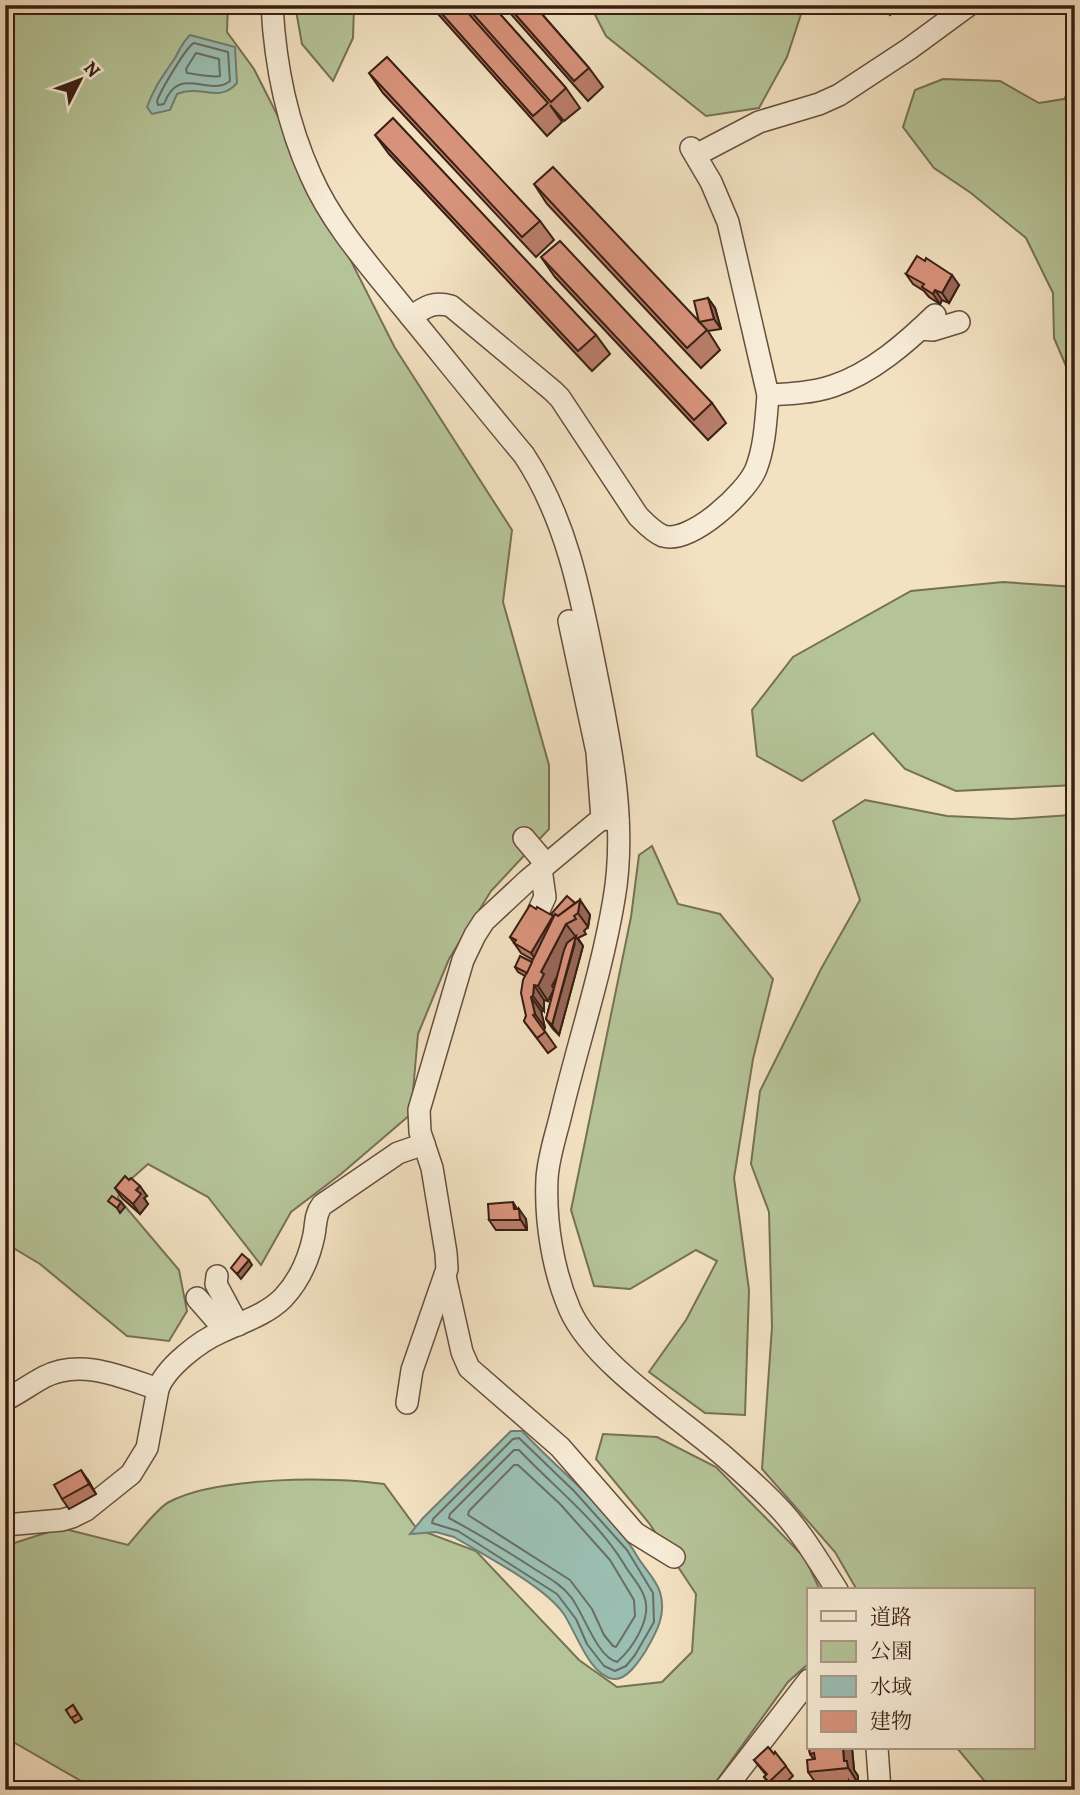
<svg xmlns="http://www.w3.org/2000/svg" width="1080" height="1795" font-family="Alegreya,'Noto Serif JP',serif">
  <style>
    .green { fill: #b5c498; stroke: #767156; stroke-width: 2 }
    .water { fill: #9bbeb2; stroke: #737e72; stroke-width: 2 }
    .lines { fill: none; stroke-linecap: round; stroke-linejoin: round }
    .shore { stroke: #6a6e62; stroke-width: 2 }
    .minor-casing { stroke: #674f3f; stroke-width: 24 }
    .minor { stroke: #f7ecd7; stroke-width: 21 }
    .wall { fill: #ba7e6b; stroke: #381e13; stroke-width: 2; fill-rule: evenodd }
    .shaded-wall { fill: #976757; stroke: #381e13; stroke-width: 2 }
    .building { fill: #d8937c; stroke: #381e13; stroke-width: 2 }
  </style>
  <rect width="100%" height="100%" fill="#f3e2c2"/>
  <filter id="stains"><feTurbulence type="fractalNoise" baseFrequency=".00286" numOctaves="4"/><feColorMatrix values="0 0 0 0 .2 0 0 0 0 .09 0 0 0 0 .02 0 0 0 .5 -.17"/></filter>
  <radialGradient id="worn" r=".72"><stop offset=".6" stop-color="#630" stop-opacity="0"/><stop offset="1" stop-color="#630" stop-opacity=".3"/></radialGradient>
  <g class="green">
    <polygon points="5,5 228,5 227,32 254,69 395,348 512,530 503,602 549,765 549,829 491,891 449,959 418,1034 411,1114 341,1174 291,1212 261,1265 208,1197 148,1164 121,1188 118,1198 179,1270 187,1311 169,1341 127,1336 40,1264 5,1243"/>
    <polygon points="295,5 354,5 353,38 333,81 302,44"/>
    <polygon points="590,5 804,5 787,57 759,108 706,116 606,36"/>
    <polygon points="943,79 1000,81 1039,103 1064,99 1075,83 1075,387 1054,338 1053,293 1026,238 971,193 934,168 903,127 915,90"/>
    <polygon points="1003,582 1075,587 1075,785 956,791 905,769 873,733 802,781 757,756 752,710 793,657 911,591"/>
    <polygon points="865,800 947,816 1012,819 1071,815 1075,817 1075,1790 992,1790 957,1748 1033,1748 1033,1590 857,1590 835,1552 762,1469 772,1327 769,1212 751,1164 760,1091 821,969 860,900 833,821"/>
    <polygon points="652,846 678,904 720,914 773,979 753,1059 734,1178 749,1290 745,1415 705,1413 649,1372 686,1320 717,1261 696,1250 630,1289 594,1286 571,1210 631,917 639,855"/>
    <path d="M603 1434 657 1437 716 1467 805 1558 820 1590H809V1663L788 1682 710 1790H87L81 1781 8 1739 7 1704 5 1700V1546L61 1528 128 1545C139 1533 156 1509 169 1502 215 1477 332 1476 384 1484L417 1529 476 1551 579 1660 617 1687 662 1682 692 1652 696 1594 649 1523 596 1459Z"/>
  </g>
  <g class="water">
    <path d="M190 35 235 47 237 83C219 104 201 84 177 94L170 110 152 114 147 107C155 85 163 76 175 58 180 49 182 43 190 35Z"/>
    <path d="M511 1431H522C560 1472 609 1508 637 1556 644 1568 656 1579 660 1592 667 1615 656 1633 645 1652 639 1661 627 1680 614 1679 589 1676 576 1631 563 1613 544 1586 484 1555 454 1537L436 1532 410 1534 423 1518Z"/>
  </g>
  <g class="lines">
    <g class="shore">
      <path d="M194 43 228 52 230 81C209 98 179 63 164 104L158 105 157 101C161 90 186 47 194 43Z"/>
      <path d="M196 53 219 59 220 76C214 78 194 74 187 73L186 69Z"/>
      <polygon points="519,1438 574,1491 627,1550 653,1593 654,1622 635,1655 626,1666 615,1671 604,1666 587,1644 576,1619 557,1594 458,1531 432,1523 433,1519 513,1439"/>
      <path d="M514 1450H519C554 1487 597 1520 624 1564 630 1575 640 1584 644 1596 653 1617 633 1648 617 1662 597 1657 584 1614 571 1597 561 1584 547 1577 533 1568 506 1550 478 1534 449 1518L450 1514Z"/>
      <polygon points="514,1465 518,1465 560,1504 610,1560 634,1600 635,1616 616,1647 613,1646 604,1635 592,1609 570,1580 468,1515 469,1511"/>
    </g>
    <g class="minor-casing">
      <g id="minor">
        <path d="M272 5C275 65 286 121 311 176 332 224 369 265 402 306 443 356 483 406 524 455 567 520 581 596 596 672 611 746 627 824 614 899 602 971 579 1040 562 1110 557 1132 548 1157 547 1179 545 1222 553 1271 570 1310 594 1364 682 1419 727 1459 744 1474 762 1490 778 1507 801 1531 819 1562 837 1590"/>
        <polyline points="696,155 759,122 819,104 839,95 909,49 969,5"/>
        <path d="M411 317C425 307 433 301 451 306L553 391 560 398 638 516C645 523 653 532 663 536 691 544 746 493 756 469 765 446 766 419 768 395L728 222 711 182 691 148"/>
        <polyline points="920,329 933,330 959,322"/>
        <path d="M768 395C789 394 812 393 833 386 872 373 906 343 935 315"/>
        <polyline points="569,621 597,752 602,819"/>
        <polyline points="524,838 546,864"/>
        <polyline points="539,910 545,897 541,869"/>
        <polyline points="217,1276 216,1284 238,1325"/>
        <polyline points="445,1276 462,1352 469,1368 560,1447 635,1533 674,1557"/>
        <polyline points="197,1298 225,1330"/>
        <path d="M5 1400C19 1393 31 1384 44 1377 81 1358 122 1377 158 1389"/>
        <polyline points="407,1403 412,1370 447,1269 446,1253 432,1168 420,1132 419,1110 463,960 475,935 484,921 528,880 595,824 602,819 618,820"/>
        <path d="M5 1525 62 1520 72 1517 86 1510 131 1474 147 1448 158 1389C166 1367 200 1341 221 1332 242 1322 266 1315 283 1298 300 1280 309 1259 314 1235 316 1224 315 1214 322 1205L398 1153 424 1144"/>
        <polyline points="877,1748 880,1790"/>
        <polyline points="724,1790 809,1680"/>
      </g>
    </g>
    <use href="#minor" class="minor"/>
  </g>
  <g class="wall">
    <polygon points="430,5 492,5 566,88 580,108 564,121 550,105 562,122 547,136"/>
    <polygon points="503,5 534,5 589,68 603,87 588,101"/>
    <polygon points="882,5 901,5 890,15"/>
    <polygon points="369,73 540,221 554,240 536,257 383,93"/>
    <polygon points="375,135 596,335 610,354 592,371 389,154"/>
    <polygon points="534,184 699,321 708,298 715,308 721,329 708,331 720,350 701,368 547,204"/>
    <polygon points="541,257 712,403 726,423 708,440 555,277"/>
    <polygon points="906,274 959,285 949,303 942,300 940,304 929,297 924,291 913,284"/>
    <path d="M580 900 590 915 588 927 584 931 586 934 578 938 583 946 559 1035 553 1029 546 1019 554 989 548 1001 544 1000V1011H541L545 1028 544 1030 556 1047 548 1053 524 1021 526 1016 525 976 518 972 515 967 532 962 533 960 521 953 510 937 536 909 553 916ZM558 975 554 989 552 986Z"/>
    <polygon points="129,1180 147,1196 144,1198 148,1204 140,1214 122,1198 115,1188"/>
    <polygon points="526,1219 527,1230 496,1230 489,1220"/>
    <polygon points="88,1480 96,1494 69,1509 62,1499"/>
    <polygon points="73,1705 82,1719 75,1723 66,1710"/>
    <polygon points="809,1748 852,1748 854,1770 858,1776 858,1783 818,1786 808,1772 814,1760 810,1754"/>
    <polygon points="775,1752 793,1776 778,1790 773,1790 771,1787 764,1777 766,1775 754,1760 774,1754"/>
  </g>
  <g class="shaded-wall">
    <polygon points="952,275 959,285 949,303 942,293"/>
    <polygon points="935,290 942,300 940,304 933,294"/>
    <polygon points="708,298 715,308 721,329 714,319"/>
    <polygon points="580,900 590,915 588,927 578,913"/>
    <polygon points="553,916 560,926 538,963 531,953"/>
    <polygon points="566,924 583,946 559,1035 552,1025 575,943 552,986 554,989 548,1001 538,986 541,972"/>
    <polygon points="534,985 544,1000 544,1011 533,996"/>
    <polygon points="531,997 541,1011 545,1028 535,1014"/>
    <polygon points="140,1186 147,1196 144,1198 148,1204 140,1214 133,1204 136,1190"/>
    <polygon points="121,1202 125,1207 120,1213 117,1208"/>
    <polygon points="513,1202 519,1212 519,1209 526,1219 527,1230 514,1209"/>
    <polygon points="249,1260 252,1265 241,1279 237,1274"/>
    <polygon points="81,1470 88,1480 96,1494 89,1484"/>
    <polygon points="843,1748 852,1748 854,1770 858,1776 858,1783 844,1761"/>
    <polygon points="849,1781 855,1790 849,1790"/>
  </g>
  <g class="building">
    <polygon points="434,5 461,5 548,103 533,116"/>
    <polygon points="465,5 492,5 566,88 551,102"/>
    <polygon points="507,5 534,5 589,68 574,81"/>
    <polygon points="387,57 540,221 522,237 369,73"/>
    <polygon points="393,118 596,335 578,351 375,135"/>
    <polygon points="553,167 707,330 687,348 534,184"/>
    <polygon points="560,241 712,403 694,420 541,257"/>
    <polygon points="917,256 925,261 926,258 952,275 942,293 935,290 933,294 922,287 924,284 906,274"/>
    <polygon points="708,298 714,319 699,322 694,301"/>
    <polygon points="567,896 575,903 558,916 555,914 554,916 551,914"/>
    <polygon points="580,900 578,913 574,916 576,919 566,924 541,972 544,974 538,986 534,985 533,996 531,997 535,1014 533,1015 545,1032 537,1038 524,1021 526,1016 521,993 523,980 555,914 558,916"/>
    <polygon points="530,905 536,909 537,907 553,916 531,953 514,943 516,940 510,937"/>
    <polygon points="576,936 552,1025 546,1019 564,950 567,943"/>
    <polygon points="520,956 532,962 527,973 515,967"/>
    <polygon points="125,1176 129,1180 131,1178 140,1186 136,1190 141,1194 133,1204 115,1188"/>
    <polygon points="112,1196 121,1202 117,1208 108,1201"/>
    <polygon points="513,1202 514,1209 519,1209 520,1220 489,1220 488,1204"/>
    <polygon points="242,1254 249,1260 237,1274 231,1268"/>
    <polygon points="81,1470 89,1484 62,1499 54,1485"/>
    <polygon points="808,1677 809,1677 809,1703 807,1703"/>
    <polygon points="73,1705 78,1714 71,1718 66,1710"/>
    <polygon points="768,1747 774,1754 775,1752 786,1766 769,1782 764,1777 767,1774 754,1760"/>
    <polygon points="809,1748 843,1748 844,1761 847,1761 848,1768 808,1772 807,1760 815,1759 814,1753 810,1754"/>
    <rect x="829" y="1781" width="20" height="9"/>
  </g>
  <rect width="1080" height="1795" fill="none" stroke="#f3e2c2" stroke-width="28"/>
  <rect x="7" y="7" width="1066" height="1781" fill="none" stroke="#381e13" stroke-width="3.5"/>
  <rect x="14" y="14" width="1052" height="1767" fill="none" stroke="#381e13" stroke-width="2"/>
  <rect x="807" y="1588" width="228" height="161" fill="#f7ecd7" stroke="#ab9a89" stroke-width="2"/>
  <rect x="821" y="1611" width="35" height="10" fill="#f7ecd7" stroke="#ab9a89" stroke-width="2"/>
  <text x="870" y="1624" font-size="21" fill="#381e13">道路</text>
  <rect x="821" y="1641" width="35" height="21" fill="#b5c498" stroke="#ab9a89" stroke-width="2"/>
  <text x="870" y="1658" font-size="21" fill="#381e13">公園</text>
  <rect x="821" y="1676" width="35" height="21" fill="#9bbeb2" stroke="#ab9a89" stroke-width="2"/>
  <text x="870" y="1694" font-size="21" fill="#381e13">水域</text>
  <rect x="821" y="1711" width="35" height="21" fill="#d8937c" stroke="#ab9a89" stroke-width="2"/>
  <text x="870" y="1728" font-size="21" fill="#381e13">建物</text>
  <g transform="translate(80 80) rotate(48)" stroke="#f7ecd7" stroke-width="5" paint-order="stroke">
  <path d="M0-5L12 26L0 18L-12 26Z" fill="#381e13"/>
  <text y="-10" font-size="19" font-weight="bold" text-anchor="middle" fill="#381e13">N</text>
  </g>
  <rect width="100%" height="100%" filter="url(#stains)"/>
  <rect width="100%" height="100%" fill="url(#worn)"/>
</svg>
